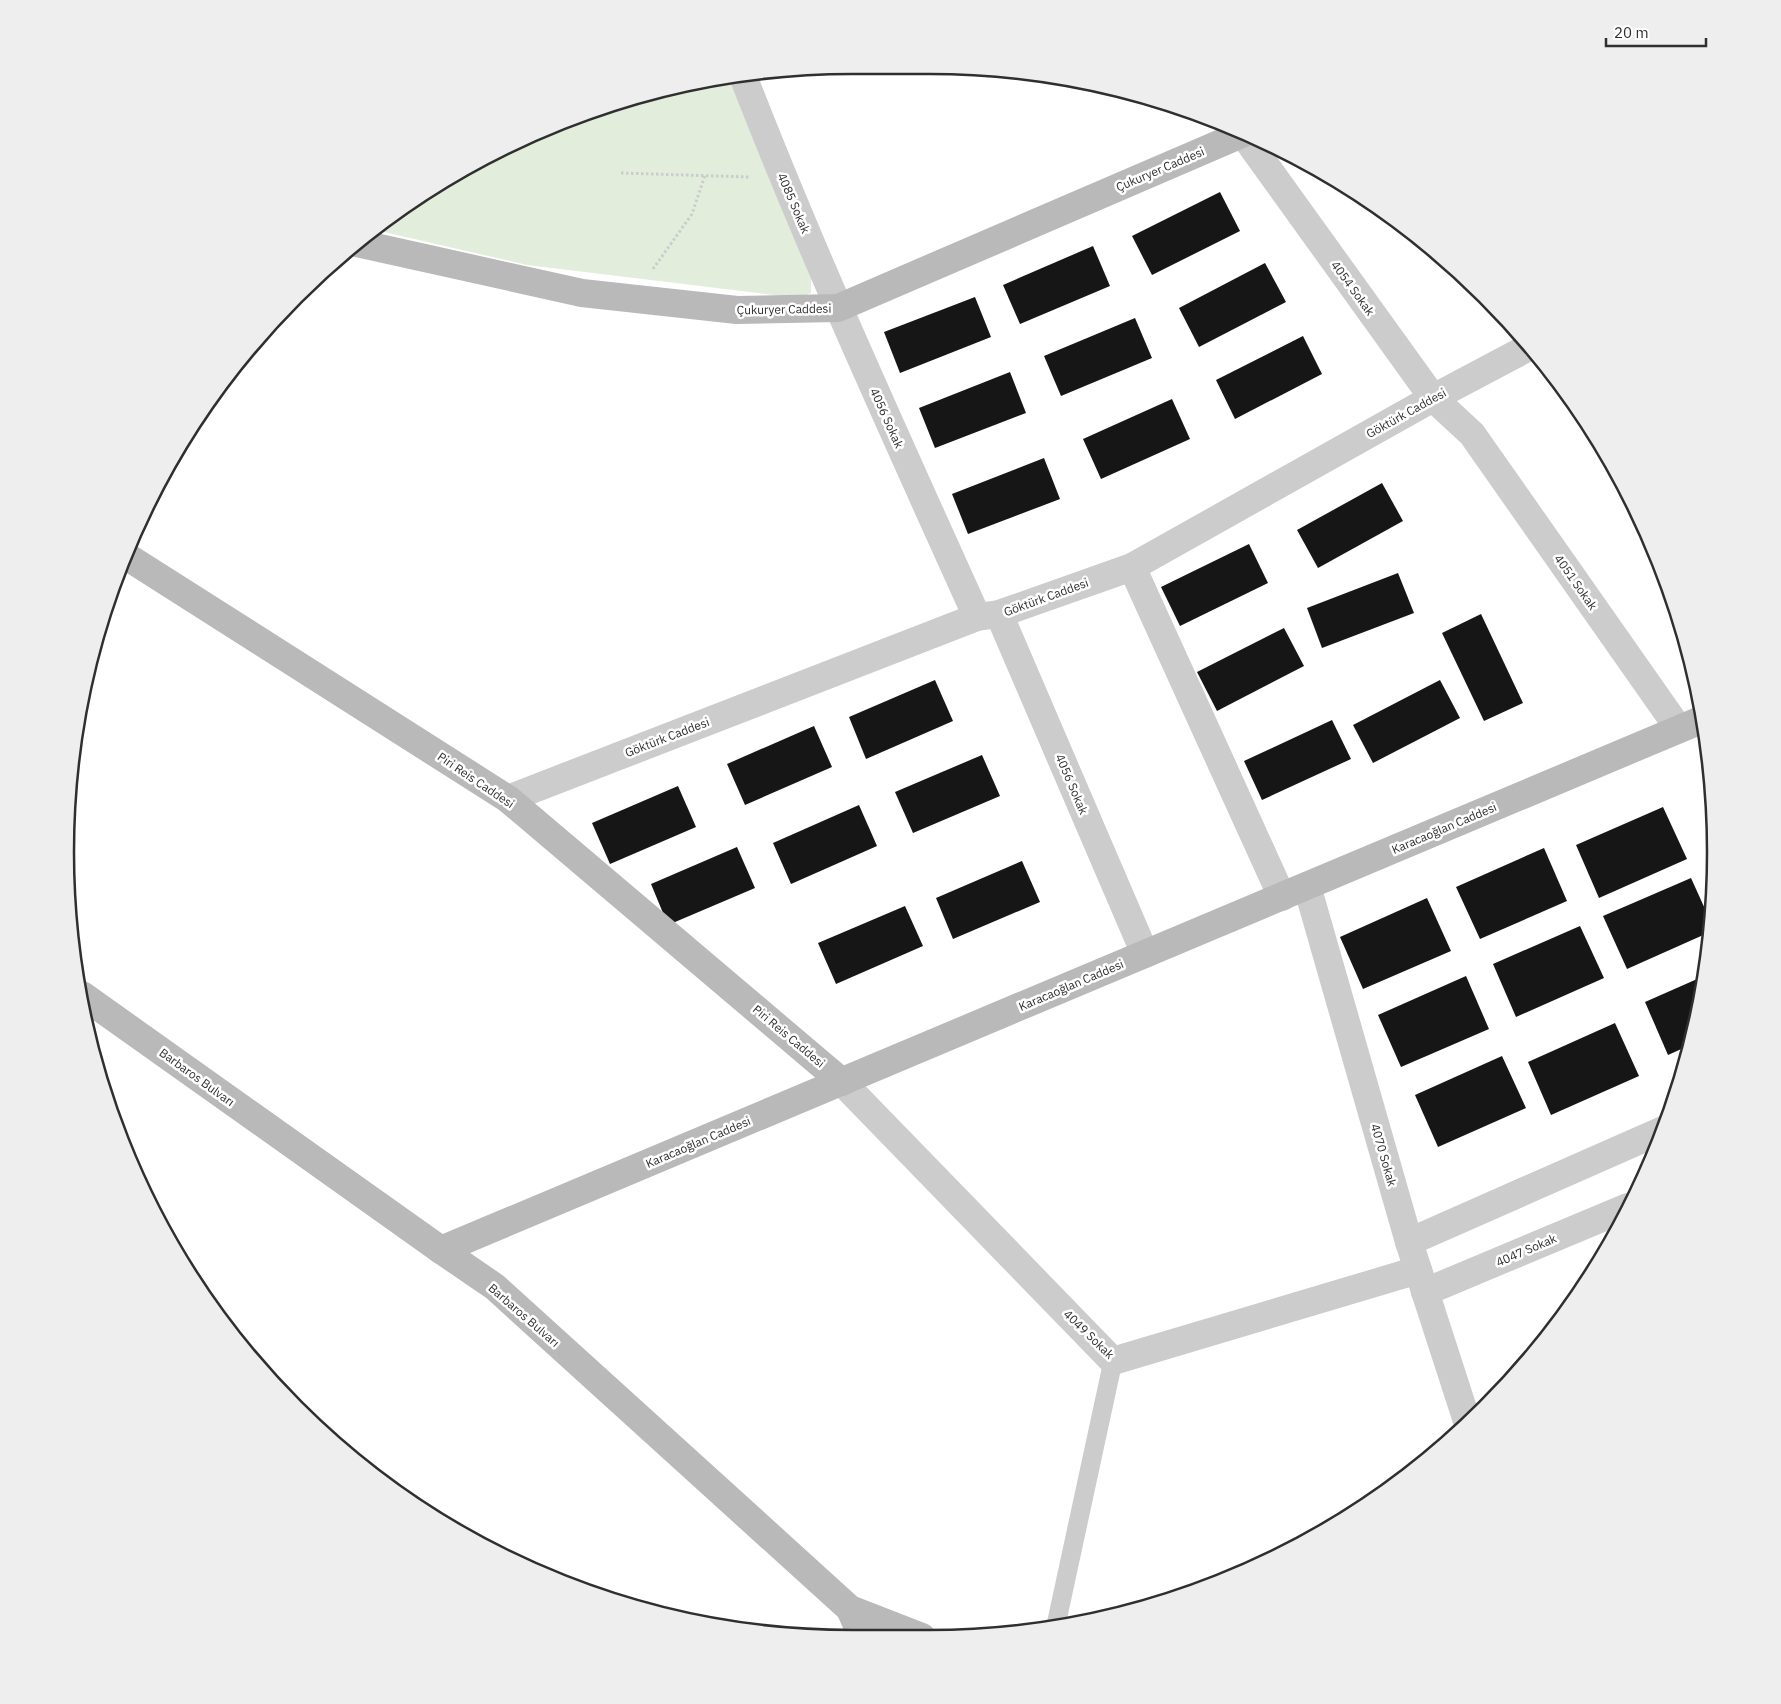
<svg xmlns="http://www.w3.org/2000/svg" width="1781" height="1704" font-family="'IBM Plex Sans',sans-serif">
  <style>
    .green { fill: #e3eddc }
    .building { fill: #161616 }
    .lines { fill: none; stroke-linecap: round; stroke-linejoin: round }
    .path { stroke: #ccc; stroke-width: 3; stroke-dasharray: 2.5 2.5; stroke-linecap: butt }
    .lane { stroke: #ccc; stroke-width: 19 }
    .street { stroke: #ccc; stroke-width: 28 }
    .secondary { stroke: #b9b9b9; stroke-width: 28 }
    .labels { text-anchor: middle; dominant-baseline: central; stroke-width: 5; stroke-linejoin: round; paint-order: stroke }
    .street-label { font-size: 12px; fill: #2f2f2f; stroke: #fff }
    .rim { fill: none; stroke: #2f2f2f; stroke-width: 2.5 }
  </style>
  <rect width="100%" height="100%" fill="#fff"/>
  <polygon class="green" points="733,77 811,278 811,293 798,298 527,265 371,229 459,170 551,125 702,80"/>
  <g class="building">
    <polygon points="1220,192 1240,231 1152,275 1132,236"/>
    <polygon points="1093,246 1110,286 1020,324 1003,285"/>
    <polygon points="1265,263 1286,302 1199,347 1179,308"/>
    <polygon points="975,297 991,337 900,373 884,332"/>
    <polygon points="1135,318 1152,358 1061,396 1044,356"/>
    <polygon points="1303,336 1322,374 1235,419 1216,380"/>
    <polygon points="1010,372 1026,413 935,448 919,408"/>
    <polygon points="1172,399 1190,439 1101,479 1083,439"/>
    <polygon points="1044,458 1060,499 968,534 952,494"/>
    <polygon points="1382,483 1403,521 1318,568 1297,530"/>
    <polygon points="1249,544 1268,583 1180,626 1161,587"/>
    <polygon points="1398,573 1414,613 1322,648 1307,608"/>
    <polygon points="1481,614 1523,703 1484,721 1442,633"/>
    <polygon points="1284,628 1304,666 1217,711 1197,672"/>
    <polygon points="935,680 953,721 866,759 849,717"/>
    <polygon points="1440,680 1460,718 1373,763 1353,725"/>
    <polygon points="1332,720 1351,759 1262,800 1244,761"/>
    <polygon points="814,726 832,767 745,805 727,764"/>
    <polygon points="982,755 1000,796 913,833 895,792"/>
    <polygon points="678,786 696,827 610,864 592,823"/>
    <polygon points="859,805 877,846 791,884 773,843"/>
    <polygon points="1663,807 1687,859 1599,898 1576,845"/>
    <polygon points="737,847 755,888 668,925 651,884"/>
    <polygon points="1544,848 1567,901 1480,939 1456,887"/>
    <polygon points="1022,861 1040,902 953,939 936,898"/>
    <polygon points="1691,878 1710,920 1710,932 1627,969 1603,916"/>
    <polygon points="1427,898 1451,951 1363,989 1340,937"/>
    <polygon points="905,906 923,946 836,984 818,943"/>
    <polygon points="1580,926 1604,978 1516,1017 1493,964"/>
    <polygon points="1466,976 1489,1029 1401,1067 1378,1015"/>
    <polygon points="1704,976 1688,1046 1668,1055 1645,1002"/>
    <polygon points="1615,1023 1639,1076 1551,1115 1528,1062"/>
    <polygon points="1502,1056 1526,1108 1438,1147 1415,1095"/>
  </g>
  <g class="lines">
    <g class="path">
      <polyline points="621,173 749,177"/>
      <polyline points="653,269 692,214 705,175"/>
    </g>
    <polyline class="lane" points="1056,1625 1113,1361"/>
    <g class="street">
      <path d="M743 76C814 259 896 437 977 617"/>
      <polyline points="1243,134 1433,398 1472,434 1679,729"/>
      <polyline points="1132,567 1282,897"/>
      <polyline points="999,614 1145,954"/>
      <polyline points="508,799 977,617 999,614 1132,567 1433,398 1529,347"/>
      <polyline points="1307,886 1409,1242 1467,1421"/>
      <polyline points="842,1082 1113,1361 1418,1270"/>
      <polyline points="1409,1242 1663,1130"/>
      <polyline points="1425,1292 1628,1207"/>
    </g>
    <g class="secondary">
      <polyline points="357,243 582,293 737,310 838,308 1242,134"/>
      <polyline points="126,556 508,799 842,1082"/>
      <polyline points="82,995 441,1250 495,1287 850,1609 922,1637"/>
      <polyline points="441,1250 1701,720"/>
      <polyline points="850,1609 862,1637"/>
    </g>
  </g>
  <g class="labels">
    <g class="street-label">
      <text transform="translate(1160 169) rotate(-23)">Çukuryer Caddesi</text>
      <text transform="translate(794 203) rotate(67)">4085 Sokak</text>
      <text transform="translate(1353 288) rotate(54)">4054 Sokak</text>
      <text transform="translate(784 309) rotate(-1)">Çukuryer Caddesi</text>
      <text transform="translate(1406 413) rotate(-29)">Göktürk Caddesi</text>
      <text transform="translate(887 418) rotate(66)">4056 Sokak</text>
      <text transform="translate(1576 582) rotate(55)">4051 Sokak</text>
      <text transform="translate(1046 597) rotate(-20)">Göktürk Caddesi</text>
      <text transform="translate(667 737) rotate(-21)">Göktürk Caddesi</text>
      <text transform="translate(476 780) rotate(34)">Piri Reis Caddesi</text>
      <text transform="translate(1072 784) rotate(67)">4056 Sokak</text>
      <text transform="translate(1444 828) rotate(-23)">Karacaoğlan Caddesi</text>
      <text transform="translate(1071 985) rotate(-23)">Karacaoğlan Caddesi</text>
      <text transform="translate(789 1036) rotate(40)">Piri Reis Caddesi</text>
      <text transform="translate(197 1077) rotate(36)">Barbaros Bulvarı</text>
      <text transform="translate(698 1142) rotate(-23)">Karacaoğlan Caddesi</text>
      <text transform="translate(1384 1155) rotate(74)">4070 Sokak</text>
      <text transform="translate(1526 1250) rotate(-23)">4047 Sokak</text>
      <text transform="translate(524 1315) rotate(41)">Barbaros Bulvarı</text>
      <text transform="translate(1089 1334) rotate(44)">4049 Sokak</text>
    </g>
  </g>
  <path d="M0 0H1781V1704H0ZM852 74H929A778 778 0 0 1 1707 852V852A778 778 0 0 1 929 1630H852A778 778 0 0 1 74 852V852A778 778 0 0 1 852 74Z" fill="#eee" fill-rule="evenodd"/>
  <path class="rim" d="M852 74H929A778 778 0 0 1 1707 852V852A778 778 0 0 1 929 1630H852A778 778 0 0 1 74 852V852A778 778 0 0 1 852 74Z"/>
  <path d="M1606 38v8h100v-8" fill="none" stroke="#2f2f2f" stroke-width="2.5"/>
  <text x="1614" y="38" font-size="15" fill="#2f2f2f" stroke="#ffffff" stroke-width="4" paint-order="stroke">20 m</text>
</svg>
